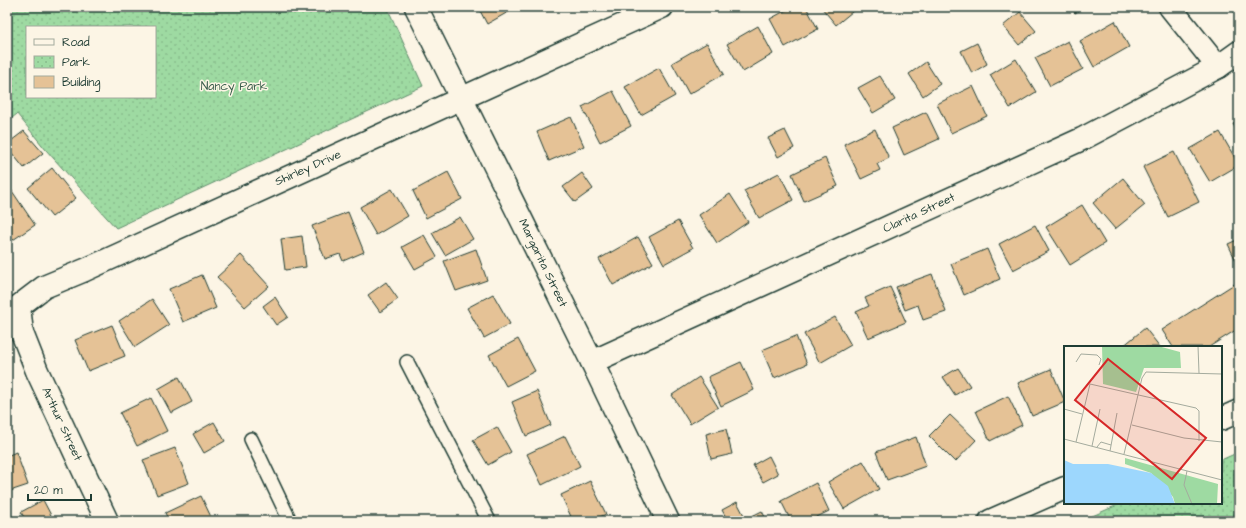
<svg xmlns="http://www.w3.org/2000/svg" width="1246" height="528" font-family="'Architects Daughter',sans-serif">
  <style>
    .park { fill: url(#park-dots); stroke: #5e8c6b; fill-rule: evenodd }
    .building { fill: #e5c296; stroke: #1f3d34 }
    .lines { fill: none; stroke-linecap: round; stroke-linejoin: round }
    .service-casing { stroke: #1f3d34; stroke-width: 16 }
    .minor-casing { stroke: #1f3d34; stroke-width: 25 }
    .secondary-casing { stroke: #1f3d34; stroke-width: 25 }
    .service { stroke: #fcf5e5; stroke-width: 13 }
    .minor { stroke: #fcf5e5; stroke-width: 22 }
    .secondary { stroke: #fcf5e5; stroke-width: 22 }
    .labels { text-anchor: middle; dominant-baseline: central; stroke-width: 3; stroke-linejoin: round; paint-order: stroke }
    .park-label { font-size: 12px; fill: #385c4a; stroke: #fcf5e5 }
    .street-label { font-size: 12px; fill: #1f3d34; stroke: #fcf5e5 }
    .inset-road { fill: none; stroke: #a4ab9e; stroke-width: 1 }
    .view { fill: #d62828; fill-opacity: 0.15; stroke: #d62828; stroke-width: 2 }
    .inset-edge { fill: none; stroke: #1f3d34; stroke-width: 2 }
  </style>
  <defs>
    <pattern id="park-dots" width="8" height="8" patternUnits="userSpaceOnUse"><rect width="8" height="8" fill="#9edaa2"/><path d="M2 2h.1M6 6h.1" fill="none" stroke="#88bc8c" stroke-width="1.8" stroke-linecap="round"/></pattern>
  </defs>
  <rect width="100%" height="100%" fill="#fcf5e5"/>
  <filter id="ink" filterUnits="userSpaceOnUse"><feTurbulence type="fractalNoise" baseFrequency=".025" numOctaves="2"/><feDisplacementMap in="SourceGraphic" scale="8" xChannelSelector="R" yChannelSelector="G"/><feConvolveMatrix kernelMatrix="1 2 1 2 8 2 1 2 1" color-interpolation-filters="sRGB"/></filter>
  <g filter="url(#ink)">
    <g class="park">
      <path d="M7 7H387L423 86 116 228 46 150 17 114 12 118 7 112ZM27 27H155V97H27Z"/>
      <polygon points="1239,452 1239,521 1081,521 1122,503 1221,503 1221,460"/>
    </g>
    <g class="building">
      <polygon points="478,7 517,7 487,24"/>
      <polygon points="792,7 806,7 818,29 785,47 770,19"/>
      <polygon points="821,7 858,7 836,25"/>
      <polygon points="1072,7 1086,7 1075,13"/>
      <polygon points="1020,12 1036,31 1019,45 1003,26"/>
      <polygon points="1115,21 1129,47 1094,67 1080,41"/>
      <polygon points="758,26 773,54 743,72 727,44"/>
      <polygon points="1068,41 1083,69 1050,86 1035,58"/>
      <polygon points="707,43 724,74 689,94 672,63"/>
      <polygon points="977,43 987,64 972,73 961,51"/>
      <polygon points="1016,59 1036,92 1010,108 990,75"/>
      <polygon points="926,62 940,84 923,96 909,74"/>
      <polygon points="659,68 675,96 641,115 625,87"/>
      <polygon points="880,76 895,100 873,113 858,88"/>
      <polygon points="973,86 987,116 951,133 937,104"/>
      <polygon points="613,91 631,126 600,142 582,107"/>
      <polygon points="926,112 939,139 904,155 892,128"/>
      <polygon points="571,117 584,146 549,161 537,132"/>
      <polygon points="1239,121 1239,135 1233,124"/>
      <polygon points="875,129 889,158 877,164 880,170 861,179 844,144"/>
      <polygon points="785,130 794,148 778,157 768,138"/>
      <polygon points="24,131 43,153 24,168 7,147 7,144"/>
      <polygon points="1220,132 1239,165 1210,182 1190,149"/>
      <polygon points="1174,152 1199,202 1168,217 1143,167"/>
      <polygon points="825,158 838,186 804,201 792,174"/>
      <polygon points="52,168 76,198 52,217 28,188"/>
      <polygon points="448,172 462,199 426,218 413,191"/>
      <polygon points="582,173 593,189 575,202 563,187"/>
      <polygon points="779,173 793,200 759,218 744,191"/>
      <polygon points="1123,178 1145,205 1115,229 1093,203"/>
      <polygon points="10,188 35,225 7,244 7,190"/>
      <polygon points="392,189 408,216 376,235 360,207"/>
      <polygon points="730,194 748,222 717,243 699,215"/>
      <polygon points="1082,205 1105,243 1070,265 1046,227"/>
      <polygon points="348,212 364,252 343,261 340,254 325,259 312,226"/>
      <polygon points="460,217 473,239 445,255 432,233"/>
      <polygon points="678,221 693,248 664,264 649,237"/>
      <polygon points="1035,225 1049,251 1013,270 999,244"/>
      <polygon points="424,235 437,257 415,269 402,247"/>
      <polygon points="302,236 306,267 285,270 281,239"/>
      <polygon points="638,237 653,263 613,285 599,259"/>
      <polygon points="1239,239 1239,262 1237,263 1228,244"/>
      <polygon points="476,249 487,280 456,291 444,261"/>
      <polygon points="987,249 1000,279 964,295 951,264"/>
      <polygon points="241,255 269,286 245,307 217,277"/>
      <polygon points="932,274 946,312 923,320 918,305 905,310 896,287"/>
      <polygon points="202,275 216,308 183,322 169,289"/>
      <polygon points="1239,281 1239,328 1209,347 1173,347 1162,330"/>
      <polygon points="386,282 398,299 380,312 368,295"/>
      <polygon points="890,287 906,322 868,338 856,312 869,306 865,298"/>
      <polygon points="493,294 510,324 484,338 467,308"/>
      <polygon points="275,297 288,317 276,325 263,306"/>
      <polygon points="152,299 169,325 135,347 119,321"/>
      <polygon points="835,317 851,345 820,363 804,334"/>
      <polygon points="112,325 125,356 88,371 75,340"/>
      <polygon points="1145,328 1160,347 1122,347"/>
      <polygon points="796,336 807,364 774,378 762,350"/>
      <polygon points="518,339 535,371 506,386 489,355"/>
      <polygon points="741,362 754,390 721,406 708,377"/>
      <polygon points="958,368 970,386 955,395 943,377"/>
      <polygon points="1051,369 1065,402 1032,416 1018,383"/>
      <polygon points="179,377 192,402 171,413 158,389"/>
      <polygon points="699,377 718,407 690,424 672,395"/>
      <polygon points="537,391 551,425 526,436 512,402"/>
      <polygon points="1008,396 1022,425 990,441 976,411"/>
      <polygon points="151,398 167,431 137,446 120,413"/>
      <polygon points="950,415 976,440 955,462 929,436"/>
      <polygon points="214,422 225,441 204,453 193,434"/>
      <polygon points="497,427 511,452 488,465 473,440"/>
      <polygon points="726,429 732,454 711,459 706,434"/>
      <polygon points="565,436 580,466 542,485 527,454"/>
      <polygon points="916,437 926,466 887,480 876,452"/>
      <polygon points="175,448 189,483 157,495 143,460"/>
      <polygon points="16,452 28,485 7,492 7,456"/>
      <polygon points="769,456 778,474 763,482 753,465"/>
      <polygon points="863,461 879,489 844,509 828,482"/>
      <polygon points="590,481 606,514 591,521 573,521 561,495"/>
      <polygon points="816,483 829,511 809,521 791,521 781,501"/>
      <polygon points="201,496 213,521 169,521 165,513"/>
      <polygon points="43,500 54,521 26,521 21,512"/>
      <polygon points="737,502 746,519 762,511 767,521 728,521 722,510"/>
    </g>
    <g class="lines">
      <g class="service-casing">
        <g id="service">
          <polyline points="407,362 489,521"/>
          <polyline points="251,439 290,521"/>
        </g>
      </g>
      <g class="minor-casing">
        <g id="minor">
          <polyline points="416,7 592,362 668,521"/>
          <polyline points="1170,7 1218,67"/>
          <polyline points="592,362 1082,139 1218,67 1239,52"/>
          <polyline points="107,521 37,371 22,333 19,306 44,287 85,270 662,7"/>
        </g>
      </g>
      <g class="secondary-casing">
        <g id="secondary">
          <polyline points="1221,419 1239,411"/>
          <polyline points="990,521 1065,488"/>
        </g>
      </g>
      <use href="#service" class="service"/>
      <use href="#minor" class="minor"/>
      <use href="#secondary" class="secondary"/>
    </g>
  </g>
  <g class="labels">
    <g class="park-label">
      <text x="234" y="86">Nancy Park</text>
    </g>
    <g class="street-label">
      <text transform="translate(308 168) rotate(-24)">Shirley Drive</text>
      <text transform="translate(919 213) rotate(-25)">Clarita Street</text>
      <text transform="translate(543 263) rotate(64)">Margarita Street</text>
      <text transform="translate(62 424) rotate(65)">Arthur Street</text>
    </g>
  </g>
  <g transform="translate(1064 346)">
    <rect width="158" height="158" fill="#fcf5e5"/>
    <path d="M38 0H94L116 6 117 22H80L72 46 39 38ZM61 112 154 138 153 158H111L109 151 87 127 61 118Z" fill="#9edaa2"/>
    <path d="M0 114 9 118H44L87 127 104 140 111 158H0Z" fill="#9dd7fd"/>
    <path class="inset-road" d="M134 0 135 27M12 16 17 8 33 9 37 13 35 19M0 63 18 68M68 79 120 92 158 96M0 93 158 134M12 96 26 38 132 62 135 65V95M28 100 36 63M33 101 37 96 47 99M46 105 53 67M60 108 78 32 82 26 158 28M123 125 120 139 128 158"/>
    <path class="view" d="M44 13 142 92 108 133 11 54Z"/>
    <rect width="158" height="158" class="inset-edge"/>
  </g>
  <rect width="1246" height="528" fill="none" stroke="#fcf5e5" stroke-width="24"/>
  <rect x="12" y="12" width="1222" height="504" fill="none" stroke="#1f3d34" stroke-width="1.5" filter="url(#ink)"/>
  <rect x="26" y="26" width="130" height="72" fill="#fcf5e5" stroke="#a4ab9e"/>
  <rect x="34" y="39" width="20" height="6" fill="#fcf5e5" stroke="#a4ab9e"/>
  <text x="62" y="46" font-size="12" fill="#1f3d34">Road</text>
  <rect x="34" y="56" width="20" height="12" fill="url(#park-dots)" stroke="#a4ab9e"/>
  <text x="62" y="66" font-size="12" fill="#1f3d34">Park</text>
  <rect x="34" y="76" width="20" height="12" fill="#e5c296" stroke="#a4ab9e"/>
  <text x="62" y="86" font-size="12" fill="#1f3d34">Building</text>
  <path d="M28 494v6h63v-6" fill="none" stroke="#1f3d34" stroke-width="2"/>
  <text x="34" y="494" font-size="12" fill="#1f3d34" stroke="#fcf5e5" stroke-width="3" paint-order="stroke">20 m</text>
</svg>
